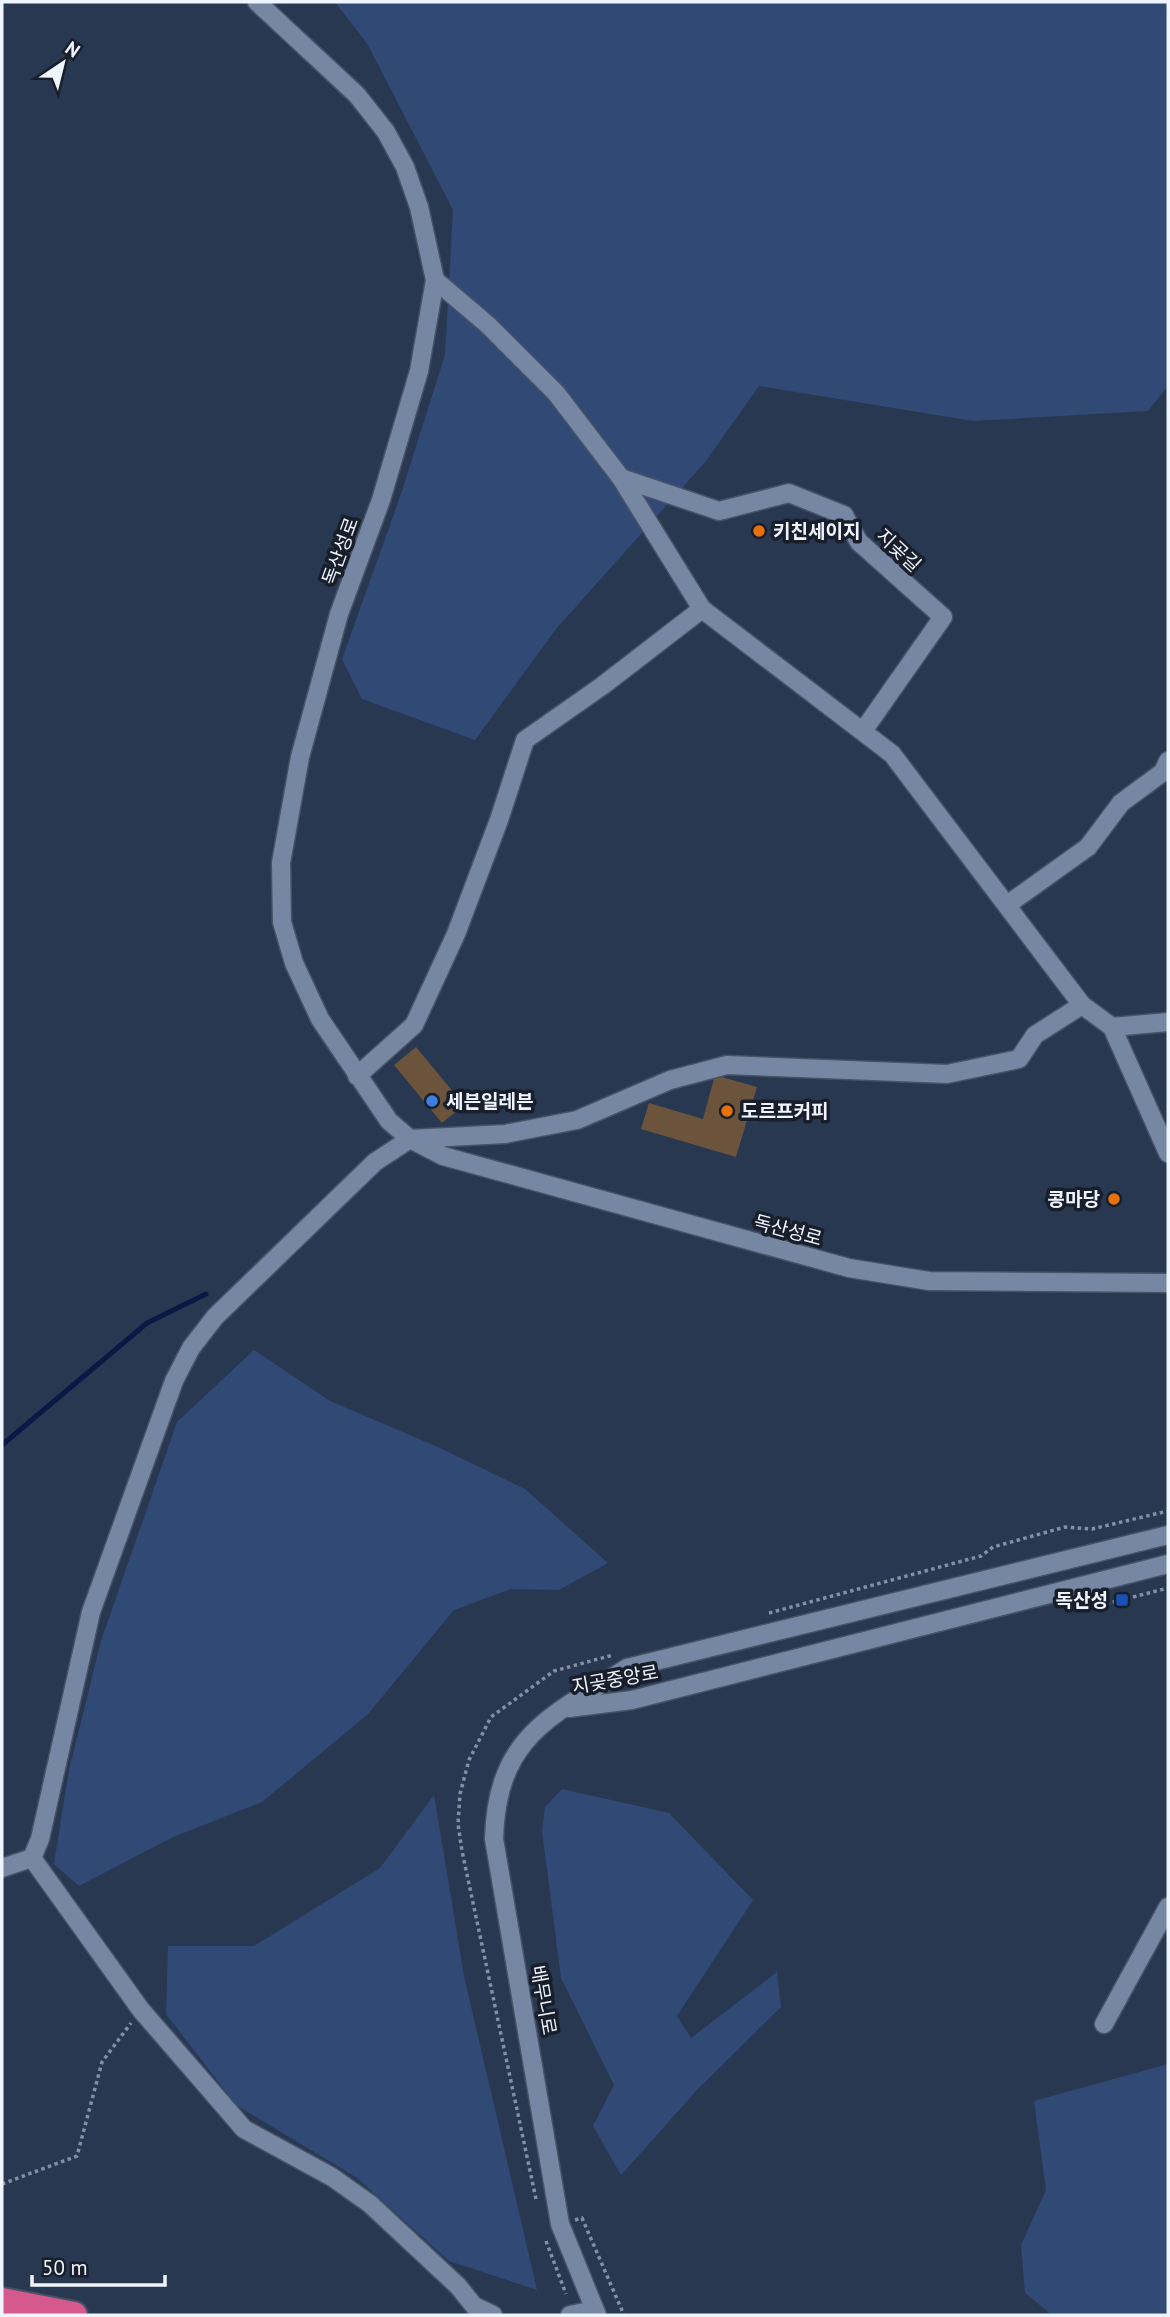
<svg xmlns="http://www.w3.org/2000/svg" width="1170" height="2317" font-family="'PT Sans','Noto Sans KR',sans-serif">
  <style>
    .green { fill: #304975 }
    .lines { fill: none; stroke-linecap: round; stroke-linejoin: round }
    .stream { stroke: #081946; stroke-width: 5 }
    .building { fill: #6c533b }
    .minor-casing { stroke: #465266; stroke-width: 21 }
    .highway-casing { stroke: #465266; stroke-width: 30 }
    .path { stroke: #848fa1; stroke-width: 3.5; stroke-dasharray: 3.5 3.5; stroke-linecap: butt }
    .minor { stroke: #7687a4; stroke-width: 18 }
    .highway { stroke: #d5598d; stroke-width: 26 }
    .food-dot { fill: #e8710a; stroke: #181f2b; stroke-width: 2.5 }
    .shop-dot { fill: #3f7fe0; stroke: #181f2b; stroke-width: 2.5 }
    .transit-dot { fill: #1a4fb4; stroke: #181f2b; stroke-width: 2.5 }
    .labels { text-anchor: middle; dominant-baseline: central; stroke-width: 7; stroke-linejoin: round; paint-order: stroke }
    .poi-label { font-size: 19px; font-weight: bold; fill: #eff5ff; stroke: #181f2b; text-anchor: start }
    .street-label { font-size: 19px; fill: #eff5ff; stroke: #181f2b }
  </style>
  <rect width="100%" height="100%" fill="#293851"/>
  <g class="green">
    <polygon points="335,2 1168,2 1168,386 1148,411 973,421 759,386 706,461 556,629 475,740 362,699 342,659 400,497 445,355 453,210 368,45"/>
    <polygon points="254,1350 330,1401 438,1447 525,1489 608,1563 559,1590 511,1589 454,1610 368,1714 262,1802 171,1838 79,1886 54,1864 69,1770 101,1641 177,1422"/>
    <polygon points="562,1789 669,1813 753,1900 677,2016 691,2038 777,1972 781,2007 698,2089 621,2175 593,2126 614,2085 561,1978 542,1831 545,1807"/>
    <polygon points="434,1795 464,1976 537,2290 449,2261 357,2178 236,2105 166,2014 168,1946 254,1946 380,1868"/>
    <polygon points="1168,2064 1168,2315 1052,2315 1025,2293 1021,2245 1046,2190 1034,2101"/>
  </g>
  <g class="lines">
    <polyline class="stream" points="2,1445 147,1323 206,1294"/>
  </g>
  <g class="building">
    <polygon points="416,1047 464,1105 442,1123 394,1065"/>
    <polygon points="715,1075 757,1087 736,1157 641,1129 649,1103 703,1119"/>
  </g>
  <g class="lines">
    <g class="minor-casing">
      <g id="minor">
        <polyline points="257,2 357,95 386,132 405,167 419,207 435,280 419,371 381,500 339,614 300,757 281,863 282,922 294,963 320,1019 389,1121 410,1139 443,1156 849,1268 929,1281 1168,1283"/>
        <polyline points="435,280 488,325 556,393 621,478 702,609 892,754 1082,1005 1112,1027 1168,1153"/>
        <polyline points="621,478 719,511 789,493 844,515 859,542 943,617 863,731"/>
        <polyline points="1007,905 1088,847 1121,803 1163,772 1168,761"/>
        <polyline points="1112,1027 1168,1022"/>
        <polyline points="357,1076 414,1025 456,934 499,820 525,740 602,686 702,609"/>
        <polyline points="569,1708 632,1700 1168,1564"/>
        <polyline points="32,1858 141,2010 244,2129 332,2177 370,2204 458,2286 474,2306 493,2315"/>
        <polyline points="2,1868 32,1858 40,1839 91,1612 174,1381 191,1348 215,1317 375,1162 410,1139 505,1134 577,1120 670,1080 727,1065 947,1074 1019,1059 1035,1035 1082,1005"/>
        <polyline points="1104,2024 1168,1907"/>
        <polyline points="570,2315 594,2310"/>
        <path d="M597 2315 560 2224 494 1839C497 1736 550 1717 627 1668L1168 1535"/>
      </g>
    </g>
    <g class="highway-casing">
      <polyline id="highway" points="2,2301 74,2315"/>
    </g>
    <g class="path">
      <polyline points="1078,1606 1106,1604 1168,1588"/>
      <polyline points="769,1613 981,1556 993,1547 1065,1527 1092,1529 1168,1511"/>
      <polyline points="2,2184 77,2156 102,2062 131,2023"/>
      <polyline points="536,2199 462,1851 458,1824 460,1794 469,1760 491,1717 554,1671 613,1655"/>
      <polyline points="575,2220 582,2218 624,2315"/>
      <polyline points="546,2241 566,2294"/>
    </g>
    <use href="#minor" class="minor"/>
    <use href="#highway" class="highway"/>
  </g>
  <g class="food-dot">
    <circle cx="759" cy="531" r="7"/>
    <circle cx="727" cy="1111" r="7"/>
    <circle cx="1114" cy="1199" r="7"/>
  </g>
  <circle class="shop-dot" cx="432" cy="1101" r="7"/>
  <rect class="transit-dot" x="1115" y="1593" width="14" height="14" rx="3.5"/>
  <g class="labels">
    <g class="poi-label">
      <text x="773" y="531">키친세이지</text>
      <text x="446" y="1101">세븐일레븐</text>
      <text x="741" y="1111">도르프커피</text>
      <text x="1100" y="1199" text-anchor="end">콩마당</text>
      <text x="1108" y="1600" text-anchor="end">독산성</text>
    </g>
    <g class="street-label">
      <text transform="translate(899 550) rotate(43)">지곶길</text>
      <text transform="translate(340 551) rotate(-70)">독산성로</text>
      <text transform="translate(788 1230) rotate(15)">독산성로</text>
      <text transform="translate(615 1679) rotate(-10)">지곶중앙로</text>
      <text transform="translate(544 2000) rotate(80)">배무니로</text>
    </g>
  </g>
  <rect width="1170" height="2317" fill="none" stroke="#eff5ff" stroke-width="7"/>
  <g transform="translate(63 63) rotate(35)" stroke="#181f2b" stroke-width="5" paint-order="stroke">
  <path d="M0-5L12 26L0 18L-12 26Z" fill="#eff5ff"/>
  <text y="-10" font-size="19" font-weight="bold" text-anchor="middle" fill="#eff5ff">N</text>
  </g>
  <path d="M32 2275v10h133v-10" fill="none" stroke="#eff5ff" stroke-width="3.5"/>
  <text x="42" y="2275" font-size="21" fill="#eff5ff" stroke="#181f2b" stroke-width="5" paint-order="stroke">50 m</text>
</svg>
